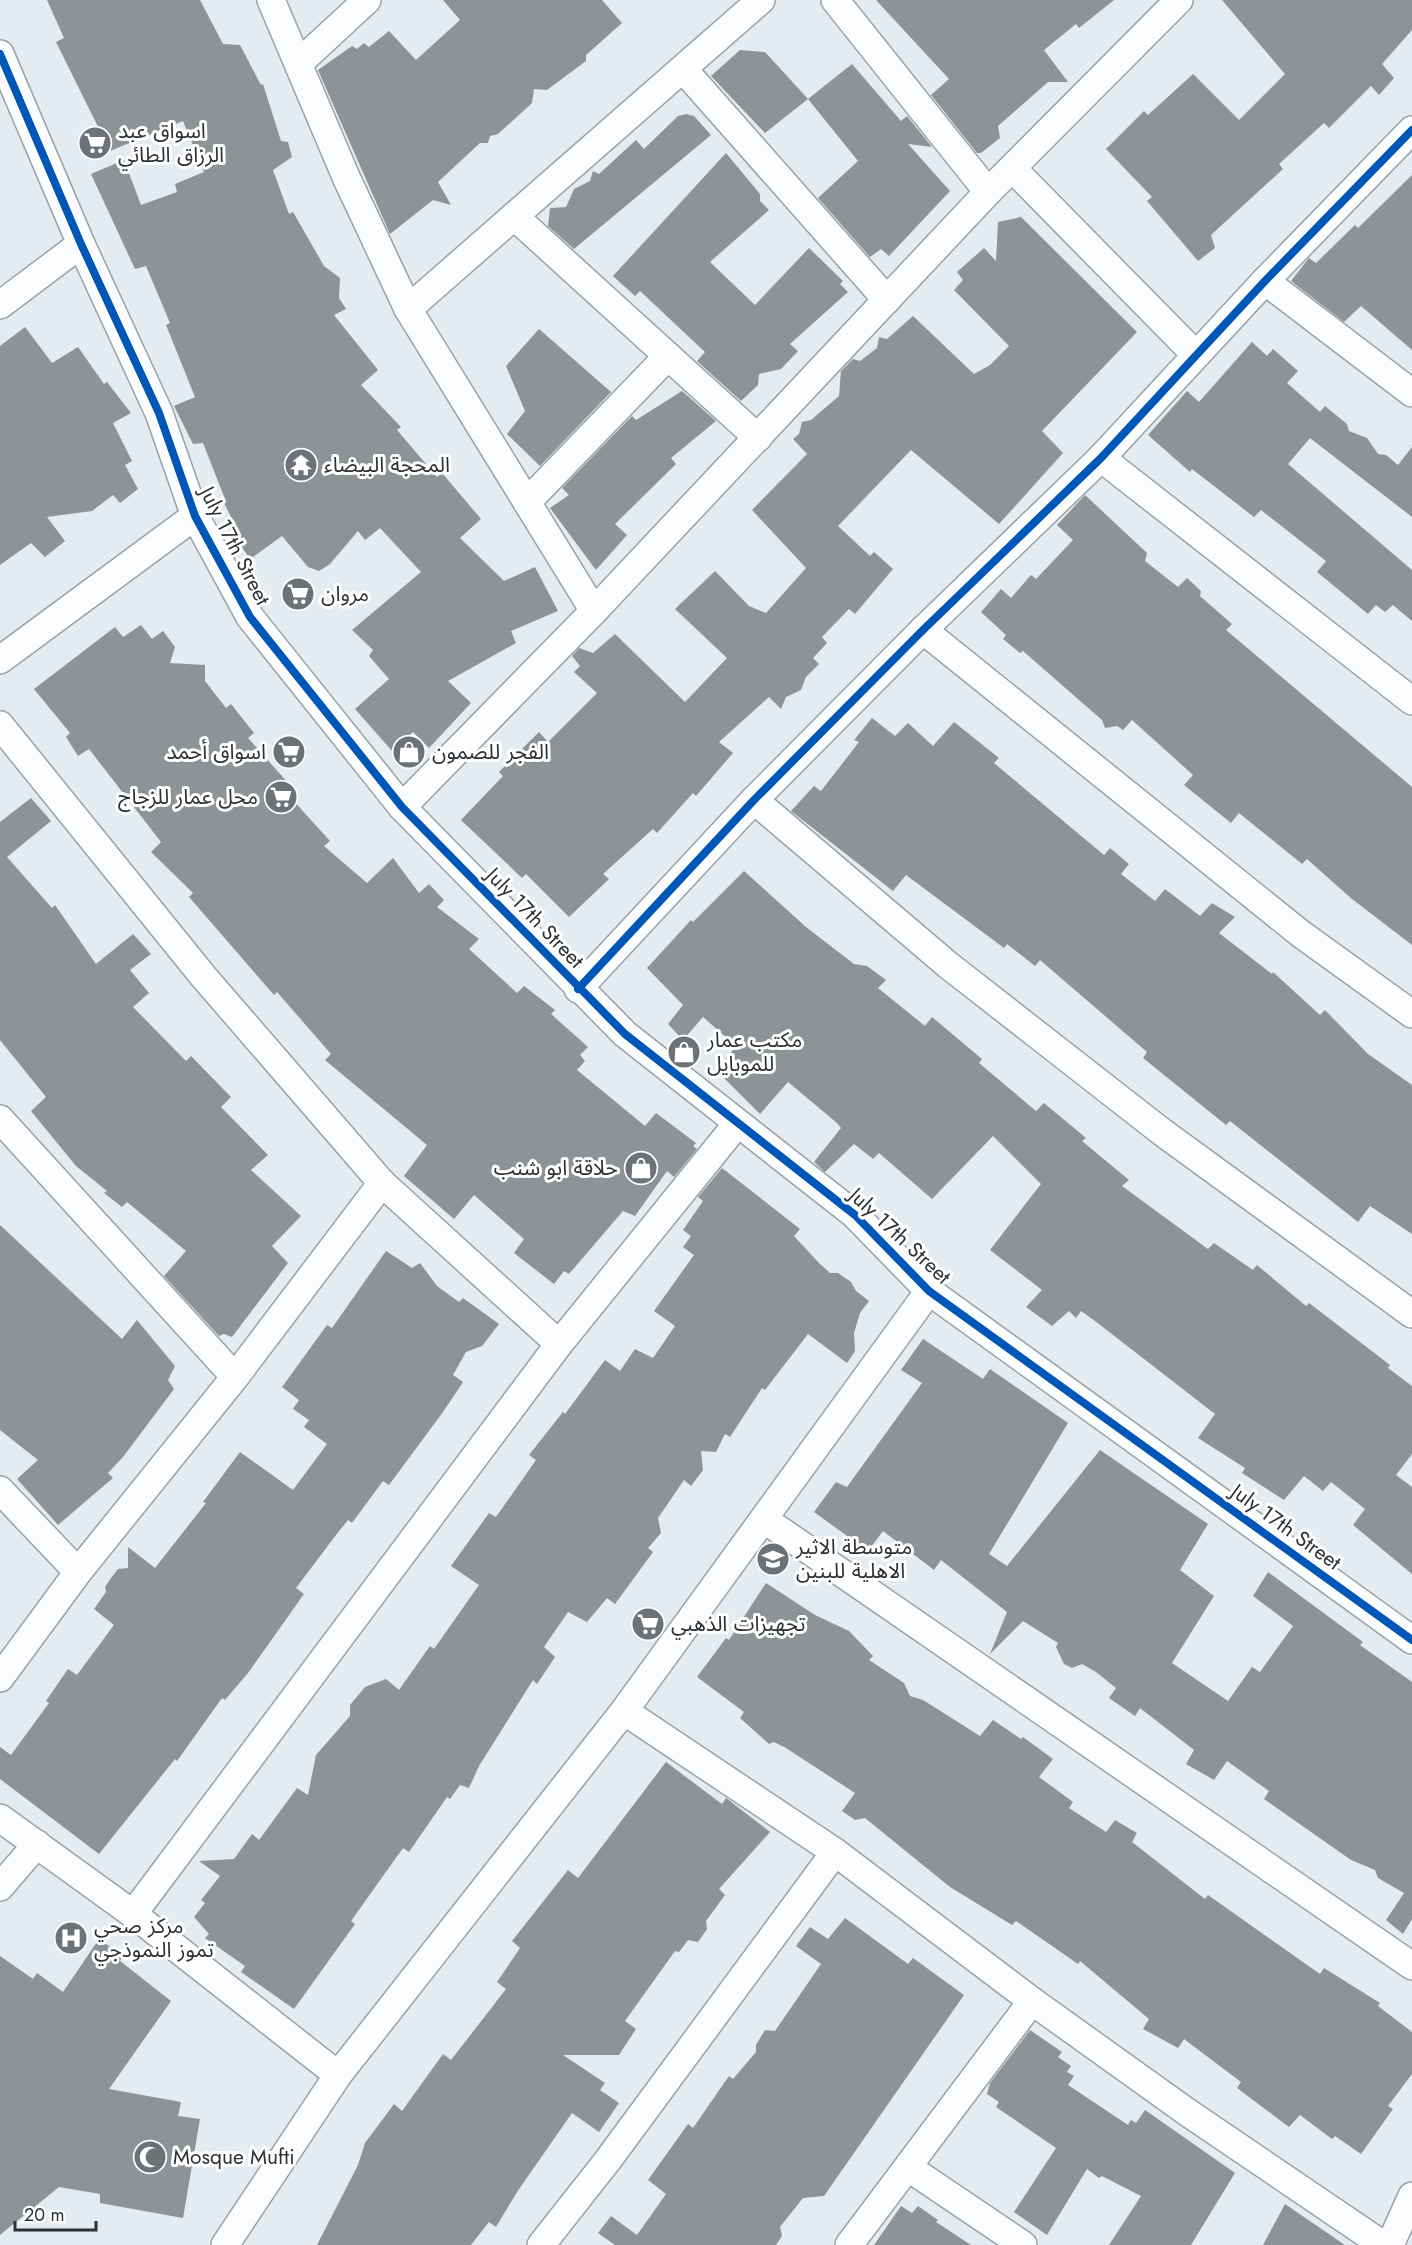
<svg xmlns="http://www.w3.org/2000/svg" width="1412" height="2245" font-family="Jost,'Noto Sans Arabic',sans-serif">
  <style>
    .building { fill: #8e9396 }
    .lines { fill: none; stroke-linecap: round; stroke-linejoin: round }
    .street-casing { stroke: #9ba1a5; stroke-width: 30 }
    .street { stroke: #fbfcfd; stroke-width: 27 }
    .cycleway-casing { stroke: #fff; stroke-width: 11 }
    .cycleway { stroke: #0057b8; stroke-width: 8 }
    .labels { text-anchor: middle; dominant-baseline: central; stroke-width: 6; stroke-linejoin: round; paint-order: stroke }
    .poi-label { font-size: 21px; fill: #2c3135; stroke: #fff; text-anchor: start }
    .street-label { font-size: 21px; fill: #2c3135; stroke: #fff }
  </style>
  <rect width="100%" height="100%" fill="#e4ebf1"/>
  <g class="building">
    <polygon points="47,0 200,0 223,44 240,45 261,85 263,84 281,141 288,142 292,157 273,170 289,214 293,212 324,266 340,278 339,298 346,309 334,315 378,370 361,385 401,427 397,430 437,477 442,473 481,519 460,538 504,581 535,567 558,611 511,631 516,643 448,681 471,703 429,748 413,732 393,752 355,709 389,679 369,656 373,650 352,630 421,572 380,528 365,540 358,531 330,564 319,571 308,567 282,536 250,559 228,527 234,523 223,501 225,499 203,443 193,444 174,406 195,397 166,325 170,323 146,266 135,269 91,174 124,160 141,205 177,192 175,184 204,172 183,121 110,151 56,42 64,38"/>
    <polygon points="443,0 602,0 622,23 586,55 586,61 547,90 534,89 532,103 498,134 490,136 488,143 480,143 438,182 451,205 433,200 390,234 318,70 352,46 357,49 364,43 369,47 389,31 416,60 460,20"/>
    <polygon points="876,0 1114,0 1079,28 1076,24 1044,50 1068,82 1048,82 998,126 1000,138 981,153 977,153 931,95 949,79"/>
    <polygon points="1222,0 1412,0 1412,30 1382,64 1394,78 1379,95 1371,86 1329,128 1324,123 1279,164 1283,169 1211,235 1215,248 1198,261 1147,201 1152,197 1106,149 1144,111 1148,115 1193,74 1239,120 1285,74"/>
    <polygon points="740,50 765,52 808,99 765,133 711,76"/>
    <polygon points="852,64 901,121 907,116 932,147 908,144 950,191 889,256 881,249 870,257 818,198 858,161 808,99"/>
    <polygon points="686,114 694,116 711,135 574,249 548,226 550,208 566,207 574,189 590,181 593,171 599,174 636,140 644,149 678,116"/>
    <polygon points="726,153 760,194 760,201 769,210 710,262 755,305 809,248 843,281 840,284 848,292 790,344 798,351 781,369 759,374 758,385 741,401 697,361 705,352 640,291 635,296 613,276"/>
    <polygon points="1412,175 1412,350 1361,306 1344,322 1291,281 1309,258 1316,263 1355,225 1358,228"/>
    <polygon points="1021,217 1137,332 1042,431 1063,453 999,524 911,450 838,526 870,556 874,552 893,569 855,614 849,609 822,637 827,643 813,658 819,664 806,677 801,690 786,697 781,709 769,697 719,742 733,753 696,796 693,793 657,833 653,829 603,874 609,879 569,917 526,874 522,878 461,820 503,776 499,772 539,732 548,742 597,693 574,672 580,666 572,656 579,648 593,653 615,634 685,702 727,658 675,609 715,571 749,606 766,613 806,568 752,510 807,454 793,439 799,434 802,422 811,420 839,396 841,371 853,359 860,361 877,348 879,337 887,339 913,316 974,374 990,365 1009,346 954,290 963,280 957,272 984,248 996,261 998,222"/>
    <polygon points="25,327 52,363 78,347 104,384 107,382 131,413 113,423 132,461 125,465 138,489 120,503 113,495 92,511 47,517 65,541 45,557 31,543 0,565 0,346"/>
    <polygon points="539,329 611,392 540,466 507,434 525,411 506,366"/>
    <polygon points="1252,342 1267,356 1273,349 1298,371 1287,383 1320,412 1325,406 1347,424 1349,431 1367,438 1378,454 1386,455 1398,465 1412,447 1412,517 1310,438 1288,464 1412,570 1412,621 1393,605 1385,612 1376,605 1368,614 1317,572 1326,561 1261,510 1254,517 1192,469 1190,472 1148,435 1187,391 1199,402"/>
    <polygon points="682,391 716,421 671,458 676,464 615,524 627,535 596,570 550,508 569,495 562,488 632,416 636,420"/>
    <polygon points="1085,495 1147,553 1145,561 1178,587 1187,578 1201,591 1200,596 1232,624 1226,630 1412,787 1412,945 1352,899 1307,859 1302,864 1239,813 1231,823 1184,785 1193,775 1132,720 1123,730 1117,726 1105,728 1102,720 1023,651 1020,653 1003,639 1006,635 981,612 1001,589 1011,598 1031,575 1036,579 1073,540 1057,525"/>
    <polygon points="141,625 152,639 163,631 175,647 170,663 205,665 205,681 226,708 231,704 254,733 248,738 297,793 291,798 330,841 324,846 367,883 393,858 419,893 429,884 444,900 437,907 479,939 469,949 517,993 524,986 555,1010 551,1014 588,1047 580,1055 585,1061 577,1070 645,1126 656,1113 696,1143 693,1146 697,1149 674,1177 667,1171 635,1216 623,1211 569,1274 564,1271 554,1284 514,1253 524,1239 474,1195 454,1219 404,1176 427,1145 325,1060 331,1054 277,992 274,995 189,897 193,893 151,852 161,842 89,749 78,756 66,737 70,733 34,689 115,627 123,637"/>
    <polygon points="872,718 895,736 908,723 933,746 954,722 999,758 994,763 1104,855 1110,848 1129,864 1121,874 1155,901 1165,889 1200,916 1212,903 1235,917 1219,933 1272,974 1273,972 1320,1015 1325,1010 1368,1054 1412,1085 1412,1234 1370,1206 1358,1222 1230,1121 1226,1125 1143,1058 1147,1052 1040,960 1035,966 1007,944 1004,948 906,875 893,891 791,811 814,786 821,791 859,742 854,740"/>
    <polygon points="31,798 51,821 7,857 52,908 55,905 96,964 133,934 151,954 130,970 149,993 133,1007 186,1061 191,1056 231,1097 221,1107 268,1155 251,1170 301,1216 272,1246 288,1263 232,1337 224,1334 219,1336 164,1276 186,1251 127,1202 122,1207 104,1193 107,1191 76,1166 31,1111 46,1097 0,1040 0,822"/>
    <polygon points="744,871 806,927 854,964 867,966 886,980 878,988 925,1026 932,1017 982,1059 979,1063 1036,1111 1044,1103 1086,1138 1082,1141 1129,1180 1122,1186 1208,1249 1214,1243 1253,1270 1257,1265 1306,1306 1309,1303 1390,1365 1388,1368 1412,1386 1412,1454 1396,1475 1412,1487 1412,1574 1353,1525 1365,1509 1331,1482 1323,1491 1304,1476 1284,1500 1242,1473 1245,1468 1198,1438 1215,1414 1095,1321 1081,1311 1076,1318 1069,1311 1052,1326 1026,1307 1042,1290 990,1250 1041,1184 993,1136 932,1199 879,1153 873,1159 854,1144 825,1172 814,1162 841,1128 837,1123 788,1082 760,1114 717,1071 736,1046 703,1017 683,1040 668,1024 683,1005 647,968 691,920 693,922"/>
    <polygon points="722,1168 800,1229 794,1236 819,1263 830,1273 838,1273 851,1282 856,1291 869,1301 860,1313 854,1333 855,1351 847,1363 808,1334 765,1390 762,1388 730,1437 725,1434 716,1452 701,1451 703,1470 691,1486 684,1480 658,1518 661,1533 648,1548 653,1552 615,1604 607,1598 587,1622 568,1612 544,1647 555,1657 537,1684 533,1680 479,1766 469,1788 460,1785 450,1799 447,1797 409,1852 403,1848 351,1921 355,1924 294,2009 241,1972 245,1966 205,1938 209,1934 194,1917 205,1903 201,1900 220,1876 199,1861 234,1859 252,1834 259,1840 297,1788 308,1795 316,1755 350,1716 350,1705 365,1687 386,1679 399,1690 430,1646 434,1649 479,1585 451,1566 489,1513 496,1517 536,1460 529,1455 563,1412 565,1414 605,1360 620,1371 635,1349 653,1358 675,1326 654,1311 694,1255 683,1247 691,1236 683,1230 703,1201 698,1197"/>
    <polygon points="0,1225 122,1339 137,1320 175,1366 168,1380 174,1389 123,1457 108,1473 113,1478 58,1525 17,1479 38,1460 0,1430"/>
    <polygon points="386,1251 412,1268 420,1263 437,1286 459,1302 463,1298 499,1324 482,1346 466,1352 453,1375 463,1382 443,1412 389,1485 383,1481 352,1523 348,1520 336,1535 296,1588 304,1594 248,1673 225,1700 222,1698 177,1761 175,1759 99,1854 0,1779 0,1747 11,1755 49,1703 46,1701 68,1669 77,1675 114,1625 94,1609 106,1592 105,1587 111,1578 118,1569 128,1568 128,1547 155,1568 206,1503 203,1502 240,1452 293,1490 327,1444 304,1427 309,1420 293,1409 299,1400 282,1387 327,1325 332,1328"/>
    <polygon points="923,1339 983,1379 990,1369 1068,1423 989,1554 1007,1566 1100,1450 1208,1524 1180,1570 1214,1596 1172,1663 1228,1701 1252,1667 1260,1672 1293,1626 1253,1596 1268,1572 1363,1642 1360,1645 1412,1682 1412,1919 1403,1934 1386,1920 1404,1893 1378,1878 1375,1870 1351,1860 1264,1799 1269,1791 1227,1761 1214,1780 1186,1764 1194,1750 1140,1708 1135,1716 1109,1698 1116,1688 1096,1672 1082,1664 1072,1668 1064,1664 1056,1647 1058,1643 1023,1621 990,1654 1007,1612 941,1560 934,1570 883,1531 868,1551 814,1512 836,1482 847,1487 922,1383 901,1370"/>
    <polygon points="766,1583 815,1615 849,1631 873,1656 869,1660 904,1683 910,1696 923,1700 980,1736 993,1720 1021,1739 1023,1737 1053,1759 1039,1777 1073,1802 1069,1808 1106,1832 1115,1820 1137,1833 1132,1842 1205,1899 1208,1895 1320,1974 1324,1968 1380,2003 1378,2006 1412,2032 1412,2074 1388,2106 1393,2109 1361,2154 1335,2136 1332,2139 1300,2115 1289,2127 1237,2088 1241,2082 1184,2039 1178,2048 1143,2029 1149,2019 1080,1961 1078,1964 1016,1921 1012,1925 950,1887 865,1818 855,1820 842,1811 855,1793 786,1748 774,1742 769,1744 740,1718 744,1712 697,1677 726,1638 729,1640"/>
    <polygon points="666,1762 722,1804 726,1798 770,1832 719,1889 725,1895 706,1921 707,1929 698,1942 688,1940 679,1952 675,1951 625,2021 636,2029 619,2055 563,2055 605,2083 600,2090 619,2103 599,2132 572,2113 517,2192 496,2227 489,2222 471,2245 317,2245 358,2165 365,2143 394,2104 402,2111 443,2054 451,2060 506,1989 497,1982 520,1948 512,1941 568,1870 578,1878"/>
    <polygon points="845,1918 908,1964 913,1958 964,1995 824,2196 803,2198 780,2227 782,2236 776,2245 615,2245 598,2233 611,2216 637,2235 666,2194 648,2180 688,2124 693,2128 729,2076 733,2079 756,2052 756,2045 765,2030 775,2031 821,1964 796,1946 810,1927 828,1939"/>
    <polygon points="99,1939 123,1956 120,1961 171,2001 109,2089 181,2102 178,2116 200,2119 183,2218 100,2203 100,2194 59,2187 0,2235 0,1956 33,1979 37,1973 63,1992"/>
    <polygon points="1030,2030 1062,2052 1058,2057 1071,2066 1067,2072 1074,2076 1068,2085 1128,2125 1131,2120 1136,2123 1145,2110 1235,2173 1191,2245 1109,2245 1141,2196 1102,2176 1099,2178 1087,2169 1047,2235 1014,2212 1056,2148 996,2107 999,2102 987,2094 990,2083"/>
    <polygon points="1285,2204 1345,2245 1263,2245"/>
    <polygon points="901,2206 912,2213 918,2206 938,2220 936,2222 971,2245 874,2245"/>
  </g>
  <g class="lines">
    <g class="street-casing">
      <g id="street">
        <polyline points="271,0 346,177 408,309 594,611"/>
        <polyline points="835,0 988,192"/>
        <polyline points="0,54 81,244 159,413 195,516 250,617 402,807 625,1034 855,1215 929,1291 1412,1640"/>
        <polyline points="299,63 367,0"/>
        <polyline points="683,69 887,300"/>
        <polyline points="1012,168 1196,355"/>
        <polyline points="514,216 758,438"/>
        <polyline points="1265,281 1412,393"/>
        <polyline points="0,305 81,244"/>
        <polyline points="408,309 761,0"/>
        <polyline points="1101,458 1412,701"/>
        <polyline points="527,502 668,356"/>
        <polyline points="923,630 1301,934 1412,1014"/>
        <polyline points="0,660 195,516"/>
        <polyline points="0,725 203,976 382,1183 559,1344"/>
        <polyline points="754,800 948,965 1162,1132 1412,1314"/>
        <polyline points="402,807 594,611 988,192 1179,0"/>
        <polyline points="578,989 754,800 923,630 1101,458 1265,281 1412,130"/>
        <polyline points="0,1119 235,1377"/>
        <polyline points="0,1490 78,1572"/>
        <polyline points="765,1520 1412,1966"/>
        <polyline points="0,1678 78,1572 235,1377 382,1183"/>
        <polyline points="624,1711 835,1852 1032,2001 1187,2112 1383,2245"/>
        <polyline points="0,1818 133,1914 338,2075"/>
        <polyline points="0,1887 37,1844"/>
        <polyline points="133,1914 559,1344 737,1124"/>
        <polyline points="909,2168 1023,2245"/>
        <polyline points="225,2245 338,2075 624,1711 929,1291"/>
        <polyline points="541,2245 608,2160 835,1852"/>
        <polyline points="849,2245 1032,2001"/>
        <polyline points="1390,2245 1412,2196"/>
      </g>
    </g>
    <use href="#street" class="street"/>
    <g class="cycleway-casing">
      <g id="cycleway">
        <polyline points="0,54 81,244 159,413 195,516 250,617 402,807 625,1034 855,1215 929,1291 1412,1640"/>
        <polyline points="578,989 754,800 923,630 1101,458 1265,281 1412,130"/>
      </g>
    </g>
    <use href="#cycleway" class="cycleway"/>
  </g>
  <defs>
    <g id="supermarket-disc" transform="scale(1.725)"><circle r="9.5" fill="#6c7277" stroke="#fff"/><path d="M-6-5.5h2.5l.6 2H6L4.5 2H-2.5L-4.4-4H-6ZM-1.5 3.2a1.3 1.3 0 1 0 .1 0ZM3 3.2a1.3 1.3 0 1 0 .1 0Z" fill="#fff"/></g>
    <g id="temple-disc" transform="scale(1.725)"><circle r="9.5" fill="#6c7277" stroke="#fff"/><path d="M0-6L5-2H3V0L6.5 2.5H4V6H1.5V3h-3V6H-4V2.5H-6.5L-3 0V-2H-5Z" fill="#fff"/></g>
    <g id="shop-disc" transform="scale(1.725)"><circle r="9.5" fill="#6c7277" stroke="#fff"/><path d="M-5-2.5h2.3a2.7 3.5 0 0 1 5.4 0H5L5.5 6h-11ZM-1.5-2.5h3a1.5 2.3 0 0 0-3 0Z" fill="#fff"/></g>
    <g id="school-disc" transform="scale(1.725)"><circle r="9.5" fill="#6c7277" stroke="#fff"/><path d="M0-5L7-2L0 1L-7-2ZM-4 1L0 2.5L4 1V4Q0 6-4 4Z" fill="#fff"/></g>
    <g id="hospital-disc" transform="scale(1.725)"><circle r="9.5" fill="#6c7277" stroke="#fff"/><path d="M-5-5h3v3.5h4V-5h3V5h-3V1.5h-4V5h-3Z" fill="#fff"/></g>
    <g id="mosque-disc" transform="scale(1.725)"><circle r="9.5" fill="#6c7277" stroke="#fff"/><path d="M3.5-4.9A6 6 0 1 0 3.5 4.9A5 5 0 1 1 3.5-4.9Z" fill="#fff"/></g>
  </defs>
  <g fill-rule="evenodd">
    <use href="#supermarket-disc" x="95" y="143"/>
    <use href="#temple-disc" x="301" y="465"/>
    <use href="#supermarket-disc" x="298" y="594"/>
    <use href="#supermarket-disc" x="289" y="752"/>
    <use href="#shop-disc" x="409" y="752"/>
    <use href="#supermarket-disc" x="281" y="797"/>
    <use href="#shop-disc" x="684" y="1052"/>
    <use href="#shop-disc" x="641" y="1168"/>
    <use href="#school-disc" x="773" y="1559"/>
    <use href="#supermarket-disc" x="648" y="1624"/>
    <use href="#hospital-disc" x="71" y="1938"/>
    <use href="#mosque-disc" x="150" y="2157"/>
  </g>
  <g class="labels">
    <g class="poi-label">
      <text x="118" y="131">اسواق عبد<tspan x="118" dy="24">الرزاق الطائي</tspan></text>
      <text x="324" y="465">المحجة البيضاء</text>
      <text x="321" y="594">مروان</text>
      <text x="266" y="752" text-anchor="end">اسواق أحمد</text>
      <text x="432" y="752">الفجر للصمون</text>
      <text x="258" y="797" text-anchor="end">محل عمار للزجاج</text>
      <text x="707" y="1040">مكتب عمار<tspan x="707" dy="24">للموبايل</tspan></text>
      <text x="618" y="1168" text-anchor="end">حلاقة ابو شنب</text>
      <text x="796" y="1547">متوسطة الاثير<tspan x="796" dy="24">الاهلية للبنين</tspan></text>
      <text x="671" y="1624">تجهيزات الذهبي</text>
      <text x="94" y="1926">مركز صحي<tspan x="94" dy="24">تموز النموذجي</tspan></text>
      <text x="173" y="2157">Mosque Mufti</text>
    </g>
    <g class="street-label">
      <text transform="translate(235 546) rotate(63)">July 17th Street</text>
      <text transform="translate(535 918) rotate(46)">July 17th Street</text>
      <text transform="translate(900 1236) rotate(43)">July 17th Street</text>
      <text transform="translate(1286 1527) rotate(36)">July 17th Street</text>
    </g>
  </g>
  <path d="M15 2221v9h81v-9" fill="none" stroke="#2c3135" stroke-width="3"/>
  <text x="24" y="2221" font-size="18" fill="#2c3135" stroke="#ffffff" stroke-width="4.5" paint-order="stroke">20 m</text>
</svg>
